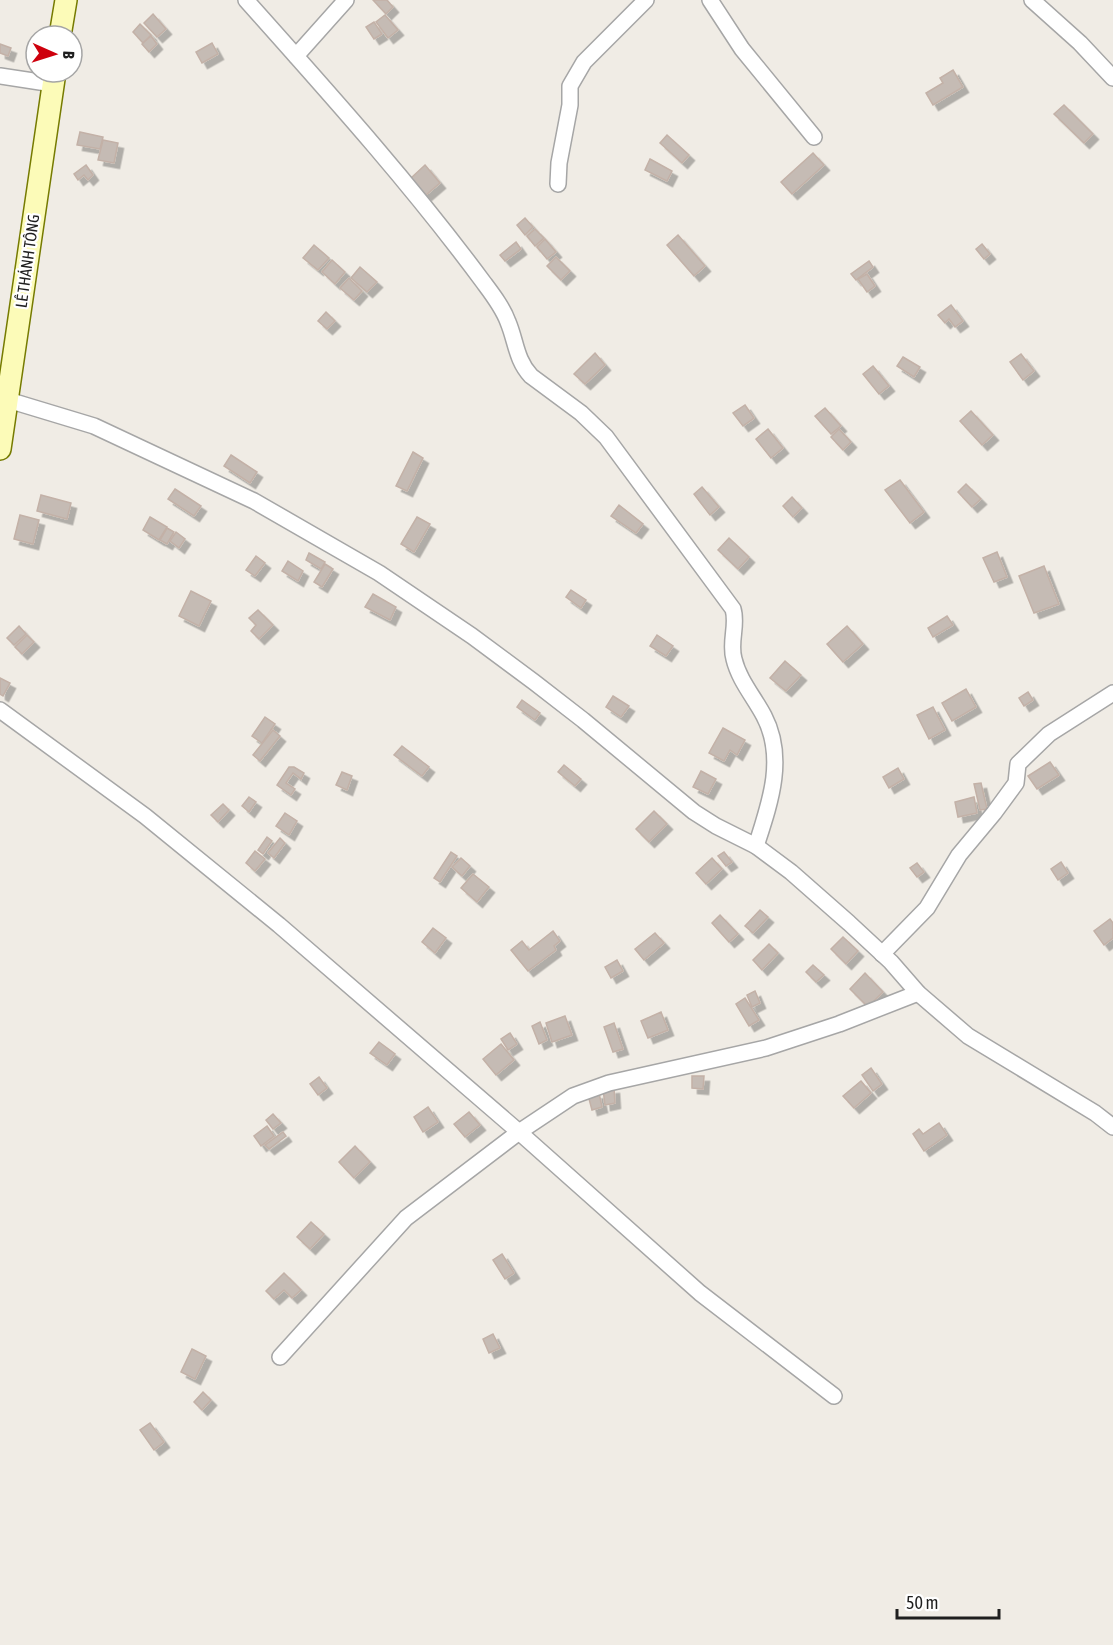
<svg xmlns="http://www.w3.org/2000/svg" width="1113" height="1645" font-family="'Asap Condensed',sans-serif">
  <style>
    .building { fill: #c5bbb4; stroke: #c3b1a7; stroke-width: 1.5; filter: url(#shadow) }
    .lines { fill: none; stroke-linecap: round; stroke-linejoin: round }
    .street-casing { stroke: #a6a6a6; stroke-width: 18 }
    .secondary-casing { stroke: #767b01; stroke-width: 24 }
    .street { stroke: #fff; stroke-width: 15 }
    .secondary { stroke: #fcfbb8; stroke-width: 21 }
    .labels { text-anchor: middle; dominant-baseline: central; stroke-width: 4.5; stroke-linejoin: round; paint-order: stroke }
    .street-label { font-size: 16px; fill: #1f1f1f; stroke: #fff }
  </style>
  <defs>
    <filter id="shadow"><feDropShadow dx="5.5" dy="5.5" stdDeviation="0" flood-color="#0004"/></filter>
  </defs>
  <rect width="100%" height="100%" fill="#f0ece5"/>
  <g class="building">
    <polygon points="373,0 387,0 393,7 386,14"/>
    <polygon points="153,14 166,29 157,37 144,23"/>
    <polygon points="385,15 398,30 388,38 376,22"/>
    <polygon points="374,22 382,34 374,39 366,27"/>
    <polygon points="140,24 151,35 143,43 133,32"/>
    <polygon points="151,36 157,44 149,52 142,44"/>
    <polygon points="212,43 218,54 202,63 196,52"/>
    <polygon points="0,44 11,48 8,56 0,53"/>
    <polygon points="953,70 963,87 933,105 926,93 943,83 940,78"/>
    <polygon points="1064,105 1093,134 1084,143 1054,114"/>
    <polygon points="80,132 103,137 100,149 77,145"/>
    <polygon points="667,135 689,155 682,163 660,143"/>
    <polygon points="103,140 118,143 114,163 98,160"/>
    <polygon points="813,153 824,165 792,194 781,182"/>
    <polygon points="650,159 672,171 667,181 645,170"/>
    <polygon points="86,165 93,175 88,180 84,175 78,180 74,174"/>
    <polygon points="425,165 440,183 426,195 411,178"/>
    <polygon points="525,218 533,227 525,235 517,225"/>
    <polygon points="535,229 544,238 535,246 527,236"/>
    <polygon points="678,235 705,266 694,276 667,245"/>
    <polygon points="545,239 556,252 547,259 537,247"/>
    <polygon points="516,242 521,249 505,261 500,255"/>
    <polygon points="982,244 990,254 984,259 976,249"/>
    <polygon points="314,245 329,258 318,270 303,258"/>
    <polygon points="556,257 570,271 561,280 547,266"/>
    <polygon points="332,260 345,272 335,284 322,272"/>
    <polygon points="869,261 873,267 856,280 851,274"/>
    <polygon points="360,267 377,282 367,292 351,278"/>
    <polygon points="867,274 875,286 867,292 858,279"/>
    <polygon points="349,278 362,291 354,300 340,288"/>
    <polygon points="951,305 963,321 955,327 949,319 945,323 938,315"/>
    <polygon points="326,312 335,321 327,329 318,321"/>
    <polygon points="595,353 605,365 585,384 574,374"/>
    <polygon points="1021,354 1034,371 1023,380 1010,362"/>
    <polygon points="903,357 920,367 914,377 897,366"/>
    <polygon points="873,366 889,386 879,394 863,374"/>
    <polygon points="745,405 754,418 743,426 733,413"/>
    <polygon points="825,408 841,426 831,434 815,416"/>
    <polygon points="971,411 993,435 982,445 960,421"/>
    <polygon points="768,429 783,448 771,458 756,439"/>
    <polygon points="839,429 851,442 843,450 831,437"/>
    <polygon points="413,452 423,458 407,491 396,486"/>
    <polygon points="231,455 257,472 250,483 224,466"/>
    <polygon points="900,480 924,512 910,523 885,490"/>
    <polygon points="966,484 981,499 972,507 958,492"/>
    <polygon points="702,487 719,507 710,515 694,494"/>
    <polygon points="175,489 201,506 194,516 168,499"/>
    <polygon points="41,495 71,503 67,519 37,511"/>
    <polygon points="792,497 802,508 793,517 783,506"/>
    <polygon points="619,505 643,524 636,533 611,516"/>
    <polygon points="20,515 39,520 33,544 14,539"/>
    <polygon points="150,517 167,527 159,540 143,530"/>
    <polygon points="417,517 430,524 414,552 401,544"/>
    <polygon points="167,528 174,532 167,544 160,540"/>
    <polygon points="176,532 185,539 179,548 170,541"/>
    <polygon points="729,538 749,557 738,569 718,550"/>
    <polygon points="997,552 1007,577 994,582 983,558"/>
    <polygon points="309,553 325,562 321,569 306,560"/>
    <polygon points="256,556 265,563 255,576 246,570"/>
    <polygon points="288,561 303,571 298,581 282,571"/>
    <polygon points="325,564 333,569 322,587 314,582"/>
    <polygon points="1044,566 1059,604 1034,613 1019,576"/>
    <polygon points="571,590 586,600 581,608 566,597"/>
    <polygon points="191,591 211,601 199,626 179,616"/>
    <polygon points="373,594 396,607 390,620 365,607"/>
    <polygon points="258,610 273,625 259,639 251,631 256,625 249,618"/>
    <polygon points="947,616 953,625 933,637 928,628"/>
    <polygon points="19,626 26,634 14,645 7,638"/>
    <polygon points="847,626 863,644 843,662 827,644"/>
    <polygon points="27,635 34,642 22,654 15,647"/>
    <polygon points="657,635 673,646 666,656 650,646"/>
    <polygon points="785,661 801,675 786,691 770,678"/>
    <polygon points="0,678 10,683 3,696 0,694"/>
    <polygon points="966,689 976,707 952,721 942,703"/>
    <polygon points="1028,692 1033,700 1024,706 1019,698"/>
    <polygon points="613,696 629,706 621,717 606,707"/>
    <polygon points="522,700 540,713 535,720 517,707"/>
    <polygon points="933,707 945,730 929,739 917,715"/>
    <polygon points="265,717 275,724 262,743 252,736"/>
    <polygon points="723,728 745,740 737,755 730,750 724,761 709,753"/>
    <polygon points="273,730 280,736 260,761 253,755"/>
    <polygon points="402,746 429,767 422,776 394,755"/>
    <polygon points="1050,762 1059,775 1037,789 1028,776"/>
    <polygon points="564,765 581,779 575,786 558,772"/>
    <polygon points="289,767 294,767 304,773 301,779 293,773 286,783 295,789 291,795 277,785"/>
    <polygon points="898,768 904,779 889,788 883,777"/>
    <polygon points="701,771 716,779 708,794 693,787"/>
    <polygon points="342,772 352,776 347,790 336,785"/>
    <polygon points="981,783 987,809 980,810 974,784"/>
    <polygon points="249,797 256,802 249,812 242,806"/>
    <polygon points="974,797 977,813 958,817 955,802"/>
    <polygon points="223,804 229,810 218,822 211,815"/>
    <polygon points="654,811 667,824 649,842 636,829"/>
    <polygon points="285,813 297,821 289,835 276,826"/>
    <polygon points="267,837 272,841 263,854 258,850"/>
    <polygon points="280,838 285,843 274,858 268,853"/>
    <polygon points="255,851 265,859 255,871 246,863"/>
    <polygon points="451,852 457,856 440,882 434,878"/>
    <polygon points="724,852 732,862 726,866 718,856"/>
    <polygon points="461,858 470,866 462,876 452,867"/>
    <polygon points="712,858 722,869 706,884 696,873"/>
    <polygon points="1061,862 1068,873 1058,880 1051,869"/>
    <polygon points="917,863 924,872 917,877 910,868"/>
    <polygon points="473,874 489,887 477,902 461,888"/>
    <polygon points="760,910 768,917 753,933 745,926"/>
    <polygon points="720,915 738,934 729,942 712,923"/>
    <polygon points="1110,919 1113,923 1113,938 1104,945 1094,931"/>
    <polygon points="433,928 446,938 435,953 422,942"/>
    <polygon points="553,931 560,941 554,946 556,950 528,971 511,950 522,941 529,950"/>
    <polygon points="655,933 664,943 644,960 635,949"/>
    <polygon points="843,937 858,951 846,964 831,949"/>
    <polygon points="769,944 778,953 762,970 753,960"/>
    <polygon points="617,960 623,971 611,978 605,967"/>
    <polygon points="813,965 824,975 816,982 806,972"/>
    <polygon points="865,973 883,992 868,1007 850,989"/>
    <polygon points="755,991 760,1003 752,1007 747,995"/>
    <polygon points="745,998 759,1020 749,1026 736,1004"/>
    <polygon points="661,1012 668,1030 648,1038 641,1021"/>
    <polygon points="565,1016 572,1035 552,1042 546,1023"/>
    <polygon points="540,1022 547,1040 539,1044 532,1026"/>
    <polygon points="614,1023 623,1049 613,1052 604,1027"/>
    <polygon points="510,1033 517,1044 508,1050 501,1039"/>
    <polygon points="379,1042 395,1054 387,1065 370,1053"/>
    <polygon points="501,1044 514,1060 496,1075 483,1059"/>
    <polygon points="871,1068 882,1084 873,1091 862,1075"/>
    <polygon points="692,1076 704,1076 703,1089 692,1088"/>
    <polygon points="319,1077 327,1088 318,1095 310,1084"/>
    <polygon points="861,1081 871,1093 854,1108 843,1096"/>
    <polygon points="614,1088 615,1103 605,1105 603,1089"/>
    <polygon points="599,1093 602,1107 592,1110 588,1095"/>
    <polygon points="428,1107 438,1122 423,1132 414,1117"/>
    <polygon points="469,1112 480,1125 465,1137 454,1124"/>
    <polygon points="273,1114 281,1123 273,1129 266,1120"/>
    <polygon points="939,1123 947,1135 924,1151 913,1134 919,1129 923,1134"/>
    <polygon points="267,1126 274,1136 261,1146 254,1136"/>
    <polygon points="283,1132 286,1136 269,1149 265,1145"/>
    <polygon points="355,1146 370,1162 354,1178 339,1162"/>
    <polygon points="311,1222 324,1234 310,1249 297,1237"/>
    <polygon points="502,1254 514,1273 505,1279 493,1260"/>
    <polygon points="284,1273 301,1290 292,1298 284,1290 274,1299 266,1291"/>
    <polygon points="493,1334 500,1348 489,1353 483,1339"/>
    <polygon points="192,1349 206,1356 195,1379 181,1372"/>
    <polygon points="203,1392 211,1400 202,1410 194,1402"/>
    <polygon points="150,1423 164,1442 154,1450 140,1430"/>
  </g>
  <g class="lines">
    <g class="street-casing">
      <g id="street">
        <path d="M246 0C328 92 411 184 484 283 493 295 503 308 508 322 516 341 516 360 531 376L581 413 606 437 733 609C738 625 729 642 734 659 739 680 754 697 764 716 786 758 770 803 756 846"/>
        <polyline points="710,0 742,49 814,137"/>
        <polyline points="1032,0 1080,43 1113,78"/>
        <polyline points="296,56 346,0"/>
        <polyline points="0,76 53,84"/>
        <polyline points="558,184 559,163 570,105 570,86 584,62 646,0"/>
        <polyline points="8,400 94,426 254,501 379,573 472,636 534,682 583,720 694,812 716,826 756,846 791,872 849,923 891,962 918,993 968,1036 1095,1113 1113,1127"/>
        <polyline points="0,710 145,816 279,925 519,1132 700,1293 834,1396"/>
        <polyline points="882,954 927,908 959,855 994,813 1016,783 1018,764 1049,734 1113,693"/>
        <polyline points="280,1357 406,1218 519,1132 573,1096 609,1083 766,1048 839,1024 918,993"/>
      </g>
    </g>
    <g class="secondary-casing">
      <g id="secondary">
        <polyline points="60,36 66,0"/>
        <polyline points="0,449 55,72"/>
      </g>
    </g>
    <use href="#street" class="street"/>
    <use href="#secondary" class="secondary"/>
  </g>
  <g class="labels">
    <g class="street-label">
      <text transform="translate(27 261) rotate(-82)">LÊ THÁNH TÔNG</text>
    </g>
  </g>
  <g transform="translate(54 54) rotate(93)"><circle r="28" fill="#ffffff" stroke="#a5a5a5" stroke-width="1.5"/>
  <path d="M0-4.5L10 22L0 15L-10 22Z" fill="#ce000d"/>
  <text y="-9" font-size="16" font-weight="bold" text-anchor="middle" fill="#1f1f1f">B</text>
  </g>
  <path d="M897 1609v9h102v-9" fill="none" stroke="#1f1f1f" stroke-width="3"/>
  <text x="906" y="1609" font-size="18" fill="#1f1f1f" stroke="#ffffff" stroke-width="4.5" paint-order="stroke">50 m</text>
</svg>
